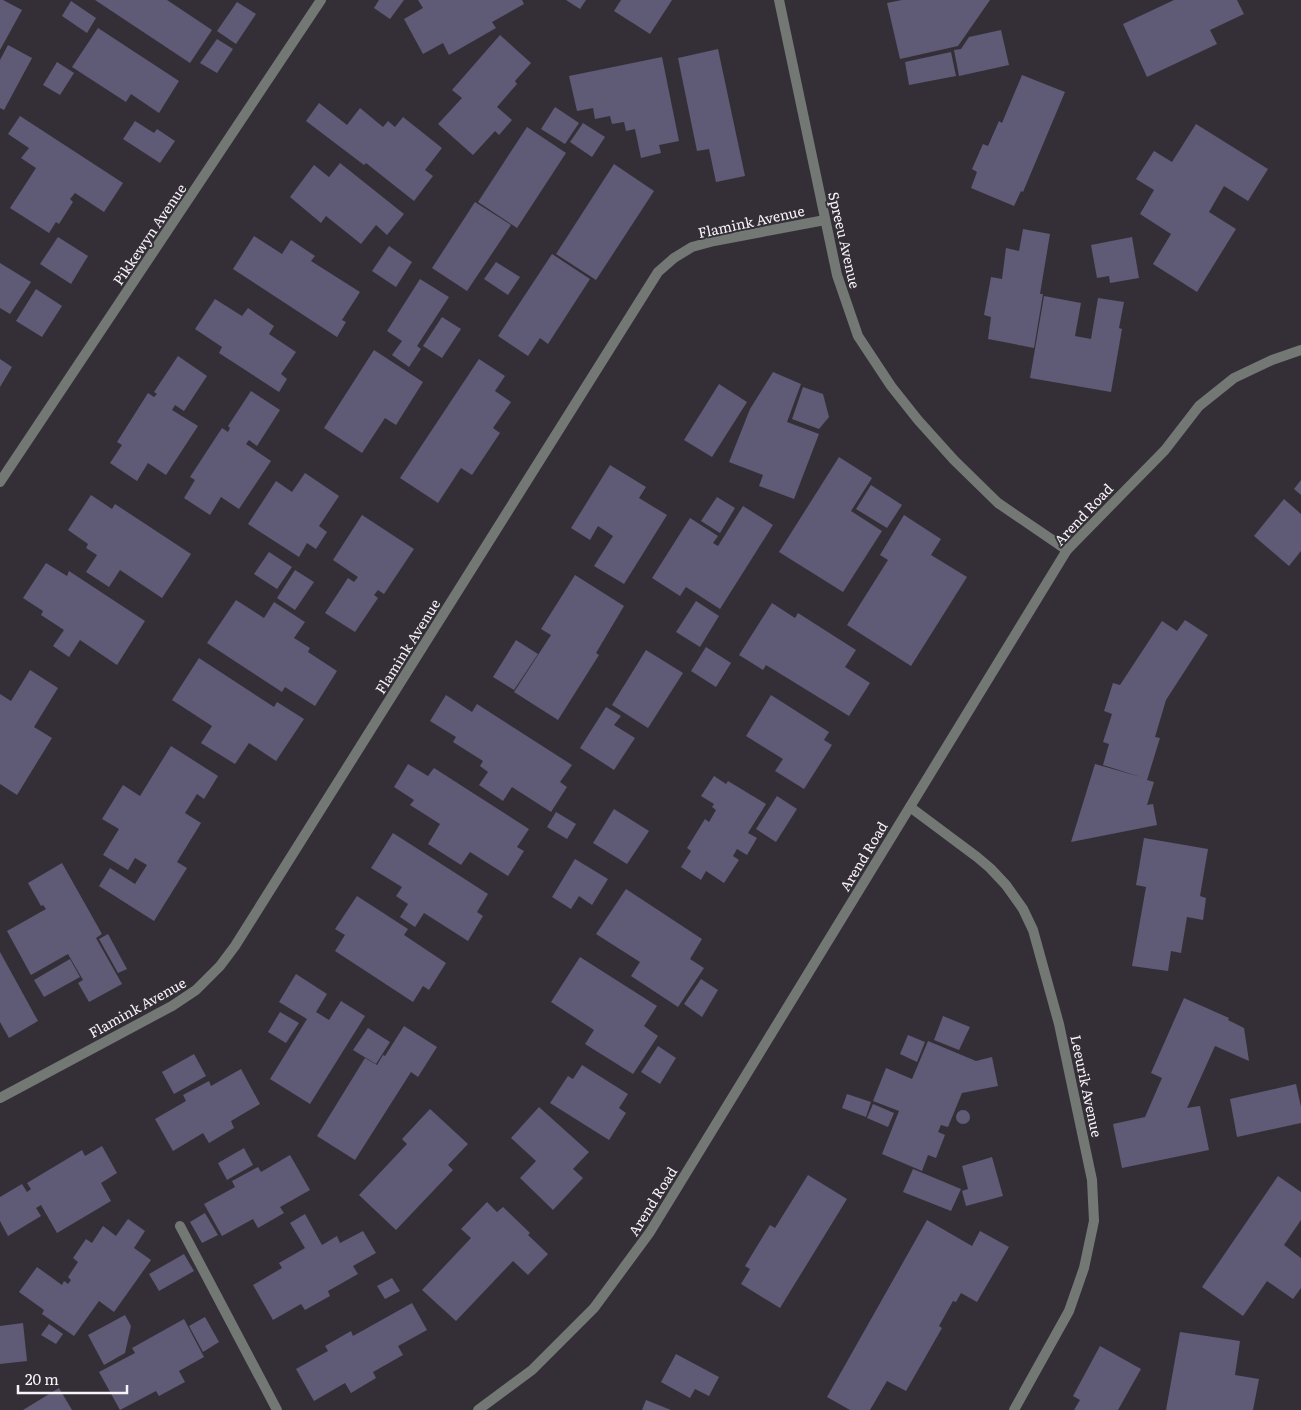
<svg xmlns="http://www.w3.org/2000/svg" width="1301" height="1410" font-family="Literata,serif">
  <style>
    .building { fill: #5f5a75 }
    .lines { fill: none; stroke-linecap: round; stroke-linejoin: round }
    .lane { stroke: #737875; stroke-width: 10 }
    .street { stroke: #737875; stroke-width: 10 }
    .labels { text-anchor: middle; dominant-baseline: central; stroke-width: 4; stroke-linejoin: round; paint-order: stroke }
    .street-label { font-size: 14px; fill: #f7f3f9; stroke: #342f37 }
  </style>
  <rect width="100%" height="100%" fill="#342f37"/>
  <g class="building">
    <polygon points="0,0 3,0 22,10 0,50"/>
    <polygon points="95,0 167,0 212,30 190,63"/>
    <polygon points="379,0 404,0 390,19 374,8"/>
    <polygon points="418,0 522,0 524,4 492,22 496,28 449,55 443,43 423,54 404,19 423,8"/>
    <polygon points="566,0 586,0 580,9"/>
    <polygon points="621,0 672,0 650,34 614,11"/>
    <polygon points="902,0 990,0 958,46 900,59 887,3"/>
    <polygon points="1174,0 1237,0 1244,14 1210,30 1217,44 1147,77 1123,24"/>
    <polygon points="71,1 96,18 87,33 62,16"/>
    <polygon points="237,2 256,14 236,44 217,31"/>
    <polygon points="98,28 179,81 159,113 131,94 126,102 72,67"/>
    <polygon points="1001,30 1009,65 959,76 954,50 961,49 969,37"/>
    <polygon points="500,35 531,63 515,81 517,84 497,107 512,120 499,135 495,131 473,155 438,124 462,98 452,90"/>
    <polygon points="217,39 233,49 217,73 200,63"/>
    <polygon points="8,45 32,58 4,110 0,108 0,60"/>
    <polygon points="718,49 745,176 716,182 709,149 697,151 678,58"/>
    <polygon points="951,52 956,76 909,85 905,62"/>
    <polygon points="662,57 679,141 659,145 661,153 641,158 635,129 626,131 624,122 612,124 610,116 595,119 593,108 577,111 569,76"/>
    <polygon points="57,62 74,73 60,95 43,85"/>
    <polygon points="1022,75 1065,92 1023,192 1021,191 1014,206 971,188 977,172 972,169 983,144 988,146 999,121 1002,123"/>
    <polygon points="319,103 347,125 360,108 383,127 388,121 395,127 403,117 442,148 425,170 433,176 414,201 366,163 364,165 306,121"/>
    <polygon points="555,107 579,123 565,144 541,129"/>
    <polygon points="20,116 123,183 104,212 75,193 70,199 73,202 59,224 56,222 49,233 10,208 36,168 21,158 29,148 8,134"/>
    <polygon points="135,121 154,133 157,129 175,141 160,163 123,139"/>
    <polygon points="583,123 605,137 592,157 570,142"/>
    <polygon points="1196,124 1268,169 1248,201 1224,186 1209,212 1236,229 1197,292 1153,264 1171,234 1140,214 1154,190 1136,179 1154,151 1172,162"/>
    <polygon points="527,127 566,153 517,228 478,202"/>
    <polygon points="340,163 404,214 387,235 376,225 361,244 326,216 321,223 290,197 314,165 329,177"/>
    <polygon points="614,164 654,191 596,280 556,254"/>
    <polygon points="475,202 511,225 467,291 432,268"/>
    <polygon points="1023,229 1050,234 1040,294 1043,294 1034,348 988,339 991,317 984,315 991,277 1002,279 1006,248 1019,251"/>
    <polygon points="254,236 282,254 291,240 315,256 311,261 360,292 342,320 346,322 337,337 233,269"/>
    <polygon points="58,237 88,256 71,284 40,264"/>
    <polygon points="1132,237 1139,278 1110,283 1109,276 1097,278 1091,245"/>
    <polygon points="389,246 412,262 396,287 372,271"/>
    <polygon points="552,254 590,279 548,344 540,338 528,356 498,336"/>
    <polygon points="496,262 520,277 508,295 484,279"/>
    <polygon points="0,263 31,282 10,314 0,308"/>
    <polygon points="420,279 449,297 417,346 421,349 409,367 392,355 402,341 387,331"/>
    <polygon points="36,289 62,306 42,337 16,321"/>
    <polygon points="1044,296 1081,303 1075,336 1091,339 1098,298 1124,302 1119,328 1122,329 1111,392 1030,378"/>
    <polygon points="215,299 242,316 248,308 274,326 269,334 296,352 281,374 287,379 279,392 219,353 222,347 195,329"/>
    <polygon points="442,317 461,329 442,358 423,346"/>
    <polygon points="374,350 423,382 396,425 385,418 362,453 324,428"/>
    <polygon points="178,356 207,376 184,411 175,405 172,410 198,426 166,475 148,463 137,481 110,463 122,445 117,442 148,393 154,397 157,394 154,392"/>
    <polygon points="0,359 12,367 0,387"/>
    <polygon points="479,359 505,376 495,391 511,402 493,428 500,433 472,475 461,468 438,503 400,478"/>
    <polygon points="773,372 801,384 787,422 819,434 794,499 759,486 763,475 729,462 750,409"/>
    <polygon points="719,384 747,402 712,457 684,440"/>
    <polygon points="803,387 823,394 829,417 819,429 792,419"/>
    <polygon points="251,391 280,410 257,446 249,440 246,444 271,461 239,509 221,497 210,515 184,498 195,480 190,477 222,428 228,432 230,428 228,426"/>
    <polygon points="839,457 872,478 851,511 882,531 843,592 779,552"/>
    <polygon points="610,465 646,487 639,498 667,515 624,584 594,566 613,536 598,526 590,540 571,528"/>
    <polygon points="305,473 339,496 319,526 327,532 316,549 307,543 299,557 248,524 276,481 292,492"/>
    <polygon points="1301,480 1301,495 1294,489"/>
    <polygon points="871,485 902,505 887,528 856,509"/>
    <polygon points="91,495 112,509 115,504 191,554 162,598 120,570 109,587 86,572 97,555 86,548 88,544 68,530"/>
    <polygon points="717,497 735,508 720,533 701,521"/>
    <polygon points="1284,499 1301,514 1301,551 1289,566 1254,536"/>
    <polygon points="743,506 773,525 720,609 686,587 680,596 652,578 690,518 718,536 713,543 718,546"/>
    <polygon points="362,515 414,549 384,594 378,590 374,595 378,598 355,632 325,613 348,578 354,582 358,577 333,560"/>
    <polygon points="904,515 941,539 931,555 967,577 911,666 847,625 888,560 880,555"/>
    <polygon points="269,552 292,567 277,589 254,574"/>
    <polygon points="46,563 67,576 69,571 145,621 117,665 80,640 69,657 53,646 64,630 41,615 43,611 23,598"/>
    <polygon points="295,570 314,582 295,610 277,598"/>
    <polygon points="575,575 624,606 596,653 599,655 558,720 514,692 551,635 541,629"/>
    <polygon points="236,600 264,618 274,602 305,622 294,638 310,648 308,652 337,671 315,706 285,687 282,692 207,643"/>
    <polygon points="696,601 719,616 700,647 676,632"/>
    <polygon points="772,603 795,618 798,613 856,650 845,667 870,683 849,716 766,665 763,670 739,655"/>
    <polygon points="1185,620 1208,635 1166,700 1155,737 1160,738 1147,780 1154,782 1147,805 1153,804 1157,825 1071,842 1095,764 1141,777 1103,765 1109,744 1103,742 1112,714 1104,711 1113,683 1120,685 1162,621 1177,631"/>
    <polygon points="516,640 538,654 514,690 493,677"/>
    <polygon points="706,647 731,663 716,687 691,671"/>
    <polygon points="646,650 683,673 648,728 612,705"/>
    <polygon points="199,658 274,707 277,702 304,719 276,761 249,743 235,764 201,743 212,726 172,700"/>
    <polygon points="30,670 58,688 34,727 52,738 17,795 0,784 0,694 11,701"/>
    <polygon points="446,695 472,712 477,704 572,765 560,782 567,787 551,812 512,787 503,801 479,785 488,772 480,766 483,761 453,742 456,737 430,721"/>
    <polygon points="771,695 829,732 824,740 832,745 804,789 775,771 783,759 746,736"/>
    <polygon points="606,707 621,716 614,725 635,738 614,770 580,748"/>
    <polygon points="171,746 218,776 204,799 197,794 185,813 201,823 177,862 187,868 154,921 99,886 110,868 135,884 147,865 135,858 128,870 103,855 119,829 102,819 123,785 140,796"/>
    <polygon points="408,764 428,776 434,768 529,829 517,847 524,851 508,876 470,852 461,865 428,844 440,824 410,805 414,800 394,787"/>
    <polygon points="714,776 726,784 728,781 766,804 748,833 757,838 747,855 737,849 733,856 739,860 724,883 706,871 701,880 681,867 691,851 687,848 705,819 709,822 716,810 712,807 714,804 701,796"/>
    <polygon points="777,796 797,809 776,842 756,829"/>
    <polygon points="614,809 649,831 627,864 593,843"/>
    <polygon points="556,812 576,824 567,839 547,827"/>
    <polygon points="393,833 488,894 477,912 483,916 468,941 424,913 415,927 400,917 408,904 396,896 402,887 371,868"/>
    <polygon points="1144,838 1208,849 1200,896 1206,898 1203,920 1187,917 1181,953 1171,951 1168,971 1132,966 1146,887 1136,885"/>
    <polygon points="575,859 608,879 592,905 579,896 571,909 552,897"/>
    <polygon points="62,863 102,934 96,938 122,984 89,1002 78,983 83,980 68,954 31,975 7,931 46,909 43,905 41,906 28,883"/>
    <polygon points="626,889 702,939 690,959 704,968 678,1007 631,976 640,962 596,934"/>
    <polygon points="357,896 408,929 404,935 446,963 429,990 423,986 413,1002 335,951 345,935 335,929"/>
    <polygon points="108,934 127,969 118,973 99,939"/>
    <polygon points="0,952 38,1021 9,1038 0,1022"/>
    <polygon points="580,957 657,1006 644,1026 658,1036 633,1074 585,1044 594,1030 551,1002"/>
    <polygon points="70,959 80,977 44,997 34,980"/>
    <polygon points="296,974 327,994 316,1012 329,1020 341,1001 365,1016 310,1104 270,1079 307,1019 279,1002"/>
    <polygon points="701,979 718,990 702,1017 684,1004"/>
    <polygon points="1184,998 1229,1018 1228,1020 1244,1028 1249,1061 1215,1046 1187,1108 1200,1106 1209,1150 1122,1168 1113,1124 1145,1117 1162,1078 1151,1073"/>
    <polygon points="280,1012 299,1023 286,1043 268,1032"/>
    <polygon points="943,1016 970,1027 959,1050 934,1040"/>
    <polygon points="404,1026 437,1047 418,1077 411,1072 355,1160 317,1136 365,1058 377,1065 383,1055 385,1056"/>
    <polygon points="368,1028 390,1042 376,1064 353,1050"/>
    <polygon points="908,1035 925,1042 917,1062 900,1054"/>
    <polygon points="928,1041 976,1061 992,1057 998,1086 962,1093 948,1127 941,1125 938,1132 945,1135 936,1158 928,1155 922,1171 882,1154 899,1111 873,1101 886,1068 912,1079"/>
    <polygon points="658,1046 676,1058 660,1084 641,1072"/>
    <polygon points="194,1054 206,1076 174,1094 162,1072"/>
    <polygon points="582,1065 628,1094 619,1108 626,1113 609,1140 550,1103 568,1076 573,1079"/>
    <polygon points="241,1069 260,1104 231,1121 234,1128 209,1143 203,1133 173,1151 155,1119 186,1101 183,1095 209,1081 211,1086"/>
    <polygon points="1296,1084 1301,1107 1301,1123 1237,1137 1230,1099"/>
    <polygon points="847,1094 871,1102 866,1117 842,1108"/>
    <polygon points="873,1104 894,1113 888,1127 867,1118"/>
    <polygon points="539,1107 589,1152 573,1169 583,1178 553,1210 520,1178 536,1161 511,1138"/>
    <polygon points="430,1109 468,1144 448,1165 453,1170 396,1230 359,1195 407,1144 402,1139"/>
    <circle cx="963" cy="1117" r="7"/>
    <polygon points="102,1146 117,1173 101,1183 111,1201 57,1233 41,1205 36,1208 41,1216 8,1236 0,1221 0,1197 22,1184 27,1192 31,1189 27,1183 82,1150 85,1156"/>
    <polygon points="244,1148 253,1165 227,1180 218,1163"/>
    <polygon points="290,1155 310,1190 280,1207 284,1213 258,1228 253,1219 222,1236 204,1204 235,1187 232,1181 258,1167 261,1172"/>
    <polygon points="992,1157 1003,1196 966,1206 962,1191 968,1189 962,1166"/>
    <polygon points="913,1169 961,1189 951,1211 903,1192"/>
    <polygon points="808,1175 847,1199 780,1308 741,1284 750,1269 745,1266 770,1225 775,1228"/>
    <polygon points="1278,1176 1301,1192 1301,1220 1284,1245 1301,1258 1301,1288 1293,1299 1267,1281 1243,1316 1202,1287"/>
    <polygon points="487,1202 497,1212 503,1207 530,1233 528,1235 548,1254 528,1275 513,1261 456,1321 422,1290 471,1238 461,1229"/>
    <polygon points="205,1213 218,1235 202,1243 190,1222"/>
    <polygon points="305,1214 322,1245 337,1236 340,1243 363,1231 376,1253 353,1266 358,1274 328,1291 330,1296 305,1310 301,1304 273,1320 253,1285 282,1268 279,1263 305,1248 290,1223"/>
    <polygon points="128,1219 145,1231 134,1248 151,1260 114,1312 99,1301 74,1336 42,1314 44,1310 19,1292 37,1267 62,1285 64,1281 68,1284 71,1280 68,1277 78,1262 73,1258 86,1239 92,1243 103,1226 116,1236"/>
    <polygon points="927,1220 972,1246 980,1231 1009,1247 977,1302 961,1293 956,1302 953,1301 939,1326 942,1328 906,1391 887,1381 870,1410 850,1410 827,1397"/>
    <polygon points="184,1254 194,1271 159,1291 149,1274"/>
    <polygon points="392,1278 400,1291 385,1299 377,1286"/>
    <polygon points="412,1303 427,1330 398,1346 403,1355 373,1372 376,1378 351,1393 345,1383 314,1401 296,1369 328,1351 325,1346 351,1331 353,1336"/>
    <polygon points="125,1315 131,1326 125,1353 104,1365 88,1335"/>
    <polygon points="205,1317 219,1342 203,1352 189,1326"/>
    <polygon points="184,1319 204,1357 179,1371 185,1382 159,1396 156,1391 120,1410 99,1372 135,1353 132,1348"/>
    <polygon points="23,1323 27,1361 0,1364 0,1326"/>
    <polygon points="49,1324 63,1334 56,1344 41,1335"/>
    <polygon points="1180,1332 1240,1341 1235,1375 1259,1379 1253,1410 1166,1410"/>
    <polygon points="1100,1346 1141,1369 1118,1410 1074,1410 1080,1400 1073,1396"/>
    <polygon points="676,1354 719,1377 709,1396 695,1389 690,1398 661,1382"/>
    <polygon points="59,1388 72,1410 23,1410"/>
    <polygon points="646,1400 671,1410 642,1410"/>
  </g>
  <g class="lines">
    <polyline class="lane" points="180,1226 277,1410"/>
    <g class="street">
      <polyline points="779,0 837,275 858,336 891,386 918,420 954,460 998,503 1067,550"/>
      <polyline points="0,482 321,0"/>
      <polyline points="910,807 977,857 990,868 1006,885 1023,909 1033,930 1059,1024 1092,1180 1094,1221 1084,1268 1069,1311 1014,1410"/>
      <polyline points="0,1098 172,1006 196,990 220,966 235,946 658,272 674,258 692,247 714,241 825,220"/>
      <polyline points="478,1410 532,1370 594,1308 650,1232 1067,550 1165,450 1199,406 1234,378 1272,360 1301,350"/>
    </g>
  </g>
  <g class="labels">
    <g class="street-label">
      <text transform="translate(751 221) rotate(-12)">Flamink Avenue</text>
      <text transform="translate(149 234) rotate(-56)">Pikkewyn Avenue</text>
      <text transform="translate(845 240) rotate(77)">Spreeu Avenue</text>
      <text transform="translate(1083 514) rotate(-47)">Arend Road</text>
      <text transform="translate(407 646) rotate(-58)">Flamink Avenue</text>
      <text transform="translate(863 856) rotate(-59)">Arend Road</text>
      <text transform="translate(137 1007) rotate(-29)">Flamink Avenue</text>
      <text transform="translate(1087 1086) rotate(78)">Leeurik Avenue</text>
      <text transform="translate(652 1201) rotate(-58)">Arend Road</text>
    </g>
  </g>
  <path d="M18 1385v8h109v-8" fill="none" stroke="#f7f3f9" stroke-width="2.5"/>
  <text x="25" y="1385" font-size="15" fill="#f7f3f9" stroke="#342f37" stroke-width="4" paint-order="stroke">20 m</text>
</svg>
